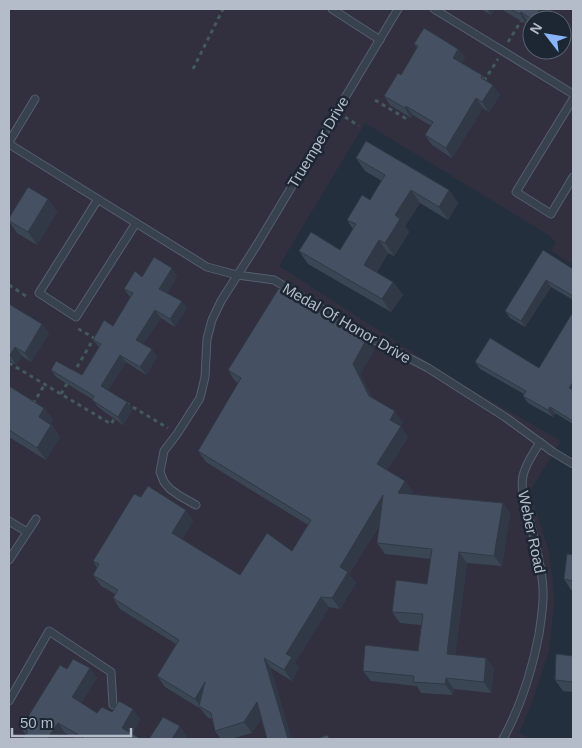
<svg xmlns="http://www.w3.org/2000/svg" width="582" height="748" font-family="Helvetica,sans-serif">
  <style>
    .medical { fill: #32303f; fill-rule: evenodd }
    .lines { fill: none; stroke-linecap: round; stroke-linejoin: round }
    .lane-casing { stroke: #565f6c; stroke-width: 9 }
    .path { stroke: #44595c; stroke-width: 3; stroke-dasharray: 4 4; stroke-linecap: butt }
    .lane { stroke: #38414e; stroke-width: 7 }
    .wall { fill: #3b4654 }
    .shaded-wall { fill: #303945 }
    .building { fill: #455162; stroke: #303945 }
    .labels { text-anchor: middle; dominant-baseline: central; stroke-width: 5; stroke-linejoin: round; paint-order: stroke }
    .street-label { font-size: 15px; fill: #b4bcc9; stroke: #1d2633 }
  </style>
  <rect width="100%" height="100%" fill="#242f3e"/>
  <path class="medical" d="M9 9H573V265L551 251 556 242 550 236 365 123 279 266 468 388 561 441 530 491 548 549 553 580 554 605 549 651 533 700 519 733 531 739H9ZM532 20H562V50H532Z"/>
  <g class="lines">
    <g class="lane-casing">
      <g id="lane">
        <polyline points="332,9 380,40"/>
        <polyline points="434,9 573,94"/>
        <polyline points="573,99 516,192 551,214 573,177"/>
        <polyline points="9,142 35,99"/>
        <polyline points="9,144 207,267 237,275 274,280 363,334 428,368 505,417 553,452 573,464"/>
        <polyline points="98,199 39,293 76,317 136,223"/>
        <polyline points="196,505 180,496 170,489 164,482 160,472 164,451 177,434 200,398 205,377 207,339 212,320 221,301 258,243 398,9"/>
        <polyline points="9,521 27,532"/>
        <polyline points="9,560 36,519"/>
        <polyline points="9,701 49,631 111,672 113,705"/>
        <path d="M503 739C521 706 532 671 539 634 541 620 544 604 543 589 542 566 535 544 530 521 526 507 520 491 523 476 525 464 534 453 540 442"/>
      </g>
    </g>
    <g class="path">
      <polyline points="508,42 521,21"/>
      <polyline points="193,69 223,9"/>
      <polyline points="484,81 498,59"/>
      <polyline points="375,100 405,118 406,115"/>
      <polyline points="345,117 359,126"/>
      <polyline points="9,285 29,298"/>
      <polyline points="9,363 111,424 116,416"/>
      <polyline points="73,374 94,338 77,328"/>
      <polyline points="61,394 68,382"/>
      <polyline points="126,403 168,428"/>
      <polyline points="33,404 45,384"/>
    </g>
    <use href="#lane" class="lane"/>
  </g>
  <g class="wall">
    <polygon points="481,9 495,9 491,15"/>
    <polygon points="501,9 548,9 550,12 545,20 532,20 532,24 528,22 526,24"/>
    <polygon points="414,44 458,49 465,58 462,63 482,75 487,81 500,95 489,112 483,108 452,158 432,145 425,135 431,126 413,115 411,118 390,105 384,96 401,75 417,48"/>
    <polygon points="356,158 449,190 458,203 448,220 420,203 405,226 409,232 394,256 388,253 377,272 393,282 403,295 391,312 308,264 299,251 340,250 353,229 347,220 370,200 382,181 365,171"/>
    <polygon points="48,199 57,212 37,245 17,233 9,221 9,218"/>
    <polygon points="543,250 573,269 573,300 551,287 525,327 510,318 505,311"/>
    <polygon points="177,276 167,293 187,308 175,327 161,318 143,344 157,357 146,375 126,362 108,390 133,409 123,425 98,407 92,399 56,377 51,370 82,375 99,347 93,340 113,326 130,297 124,289 142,277"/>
    <polygon points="9,304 42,324 49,334 31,362 22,356 16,365 9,360"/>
    <polygon points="573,312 573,424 555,413 553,417 528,403 523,396 524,394 480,369 475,362 539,368"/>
    <polygon points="366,340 374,351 360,374 372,397 403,422 400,426 408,437 387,470 405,481 413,492 411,494 503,503 510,514 502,566 467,563 455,655 486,658 494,668 491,693 454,689 453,695 421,693 417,686 371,681 363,671 418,651 421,625 400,623 392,612 427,584 431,559 385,554 377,543 380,524 349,574 356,583 340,609 329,607 295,663 299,668 292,681 271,668 261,718 252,733 230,739 221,739 215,731 213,720 207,717 201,709 165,687 157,676 176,644 120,609 113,598 115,594 101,586 93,575 97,568 93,561 141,497 186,510 193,521 182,539 240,575 292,551 308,525 206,462 198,451 239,383 235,381 228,370"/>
    <polygon points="9,386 44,408 53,420 51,424 60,437 46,460 9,437"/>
    <polygon points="573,555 573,591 571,590 564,579"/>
    <polygon points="573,656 573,692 563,691 555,680"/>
    <polygon points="67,669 97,678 81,703 97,713 112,712 133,709 140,719 132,734 141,739 76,739 65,733 26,735 21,728"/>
  </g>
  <g class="shaded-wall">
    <polygon points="487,9 495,9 491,15"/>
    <polygon points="540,9 548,9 550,12 545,20 533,20"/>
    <polygon points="521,12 528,22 526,24 520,14"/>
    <polygon points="458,49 465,58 460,67 453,58"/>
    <polygon points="493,85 500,95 489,112 482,102"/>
    <polygon points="476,98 483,108 452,158 446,148"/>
    <polygon points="406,106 413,115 411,118 405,108"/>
    <polygon points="411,190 420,203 405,226 409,232 394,256 385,243 395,215"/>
    <polygon points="449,190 458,203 448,220 439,207"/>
    <polygon points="48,199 57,212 37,245 28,232"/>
    <polygon points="379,240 388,253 373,278 364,265"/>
    <polygon points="172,268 177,276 165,296 159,289"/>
    <polygon points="546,280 551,287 525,327 521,321"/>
    <polygon points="393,282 403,295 391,312 382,299"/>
    <polygon points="182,301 187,308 175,327 170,319"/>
    <polygon points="155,310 161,318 141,347 136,340"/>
    <polygon points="42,324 49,334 31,362 25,353"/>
    <polygon points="366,340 374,351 360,374 377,406 369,396 353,364"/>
    <polygon points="15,347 22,356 16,365 10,355"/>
    <polygon points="152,349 157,357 146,375 140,367"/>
    <polygon points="120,355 126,362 106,393 101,386"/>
    <polygon points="573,382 573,393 569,388"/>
    <polygon points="127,402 133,409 123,425 118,417"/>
    <polygon points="550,407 555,413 553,417 548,410"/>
    <polygon points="44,408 53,420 48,430 39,417"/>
    <polygon points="395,411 403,422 399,429 401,426 408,437 384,475 377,464 390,420"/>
    <polygon points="51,425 60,437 46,460 37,448"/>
    <polygon points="405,481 413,492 405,504 398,493"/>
    <polygon points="383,495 391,505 349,574 356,583 340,609 332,598 340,567"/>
    <polygon points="503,503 510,514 502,566 494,556"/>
    <polygon points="186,510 193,521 180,544 172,533"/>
    <polygon points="459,552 467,563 454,665 447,654"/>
    <polygon points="321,597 329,607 295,663 299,668 292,681 284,670 286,654"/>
    <polygon points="264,658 271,668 292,739 288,739"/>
    <polygon points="486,658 494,668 491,693 484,682"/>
    <polygon points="90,668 97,678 79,707 72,697"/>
    <polygon points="446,678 454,689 453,695 445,684"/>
    <polygon points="205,682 201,707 195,699"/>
    <polygon points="257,702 264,713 252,733 244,722"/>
    <polygon points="133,709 140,719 129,738 122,728"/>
    <polygon points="58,723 65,733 60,739 47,739"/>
    <polygon points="180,726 187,736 185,739 172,739"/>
  </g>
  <g class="building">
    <polygon points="510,9 540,9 533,20 521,12 520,14"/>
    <polygon points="424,28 458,49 453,58 482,75 481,78 493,85 482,102 476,98 446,148 425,135 433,122 406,106 405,108 384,96 398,73 401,75 418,46 414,44"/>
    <polygon points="366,141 449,190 439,207 411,190 395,215 400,219 385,243 379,240 364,265 393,282 382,299 299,251 311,232 340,250 356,224 347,220 362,195 370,200 385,175 356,158"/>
    <polygon points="28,187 48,199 28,232 9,221 9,218"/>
    <polygon points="543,250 573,269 573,296 546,280 521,321 505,311"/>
    <polygon points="154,257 172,268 159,289 182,301 170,319 155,310 136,340 152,349 140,367 120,355 101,386 127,402 118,417 92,400 94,396 51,370 56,361 82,375 101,344 93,340 104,320 113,326 133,293 124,289 135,271 142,277"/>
    <polygon points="279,288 366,340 353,364 369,396 395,411 390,420 401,426 377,464 405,481 398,493 503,503 494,556 459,552 447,654 486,658 484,682 446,678 445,684 413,682 414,676 363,671 365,645 418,651 423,614 392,612 396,580 427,584 432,549 377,543 383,495 340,567 348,572 332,598 321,597 286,654 292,657 284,670 264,658 288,739 267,739 257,702 244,722 215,731 211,713 199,706 205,682 195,699 157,676 179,640 113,598 118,590 93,575 99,564 93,561 134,494 141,497 148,486 186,510 172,533 240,575 267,533 292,551 311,520 198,451 241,378 228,370"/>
    <polygon points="9,304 42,324 25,353 15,347 10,355 9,355"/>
    <polygon points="573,312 573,382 569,388 573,390 573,421 550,407 548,410 523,396 526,391 475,362 490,338 539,368"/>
    <polygon points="9,386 44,408 39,417 51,425 37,448 9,430"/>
    <polygon points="567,554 573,555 573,581 564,579"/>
    <polygon points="556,654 573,656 573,682 555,680"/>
    <polygon points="73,659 90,668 72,697 97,713 102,707 112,712 119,701 133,709 122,728 141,739 83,739 84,738 58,723 47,739 23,739 28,731 21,728 60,665 67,669"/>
    <polygon points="163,717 180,726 172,739 149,739"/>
    <polygon points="328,735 329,739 316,739"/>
  </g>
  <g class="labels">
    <g class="street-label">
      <text transform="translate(318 142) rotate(-59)">Truemper Drive</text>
      <text transform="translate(347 323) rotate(30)">Medal Of Honor Drive</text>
      <text transform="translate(532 532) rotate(78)">Weber Road</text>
    </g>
  </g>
  <rect width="582" height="748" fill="none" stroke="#b4bcc9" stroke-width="20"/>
  <g transform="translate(547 35) rotate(301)"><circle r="24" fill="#1d2633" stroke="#59626f"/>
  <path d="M0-4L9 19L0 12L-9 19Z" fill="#8ab4f8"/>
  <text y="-8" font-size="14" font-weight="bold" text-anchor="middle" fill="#b4bcc9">N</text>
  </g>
  <path d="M12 728v8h119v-8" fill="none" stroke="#b4bcc9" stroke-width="2.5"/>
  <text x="20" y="728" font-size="15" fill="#b4bcc9" stroke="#1d2633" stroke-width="4" paint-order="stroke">50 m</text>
</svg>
